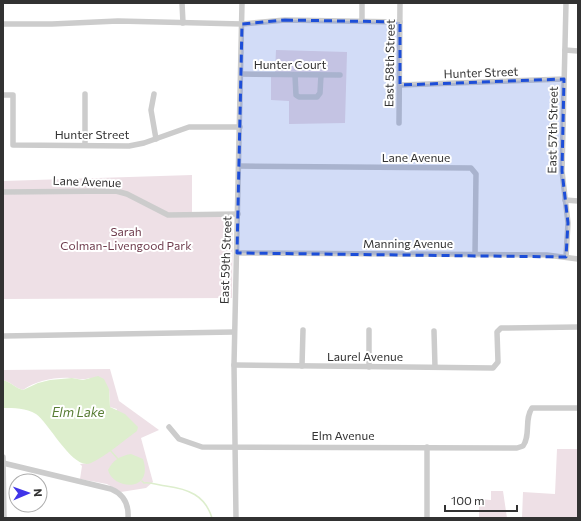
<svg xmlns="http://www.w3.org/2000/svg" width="581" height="521" font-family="Commissioner,sans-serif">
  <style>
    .green { fill: #eee0e6 }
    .water { fill: #ddeecd }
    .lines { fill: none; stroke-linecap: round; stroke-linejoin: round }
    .stream { stroke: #ddeecd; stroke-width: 1.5 }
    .minor { stroke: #ccc; stroke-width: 5.5 }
    .marked { fill: #1d4ed8; fill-opacity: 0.2; stroke: #1d4ed8; stroke-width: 3; stroke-dasharray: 8 5; stroke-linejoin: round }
    .labels { text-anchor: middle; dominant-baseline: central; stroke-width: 4; stroke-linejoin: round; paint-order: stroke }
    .street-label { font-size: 12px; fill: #323232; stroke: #fff }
    .park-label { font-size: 12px; fill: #6f3d4e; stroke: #fff }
    .water-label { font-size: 13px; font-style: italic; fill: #577c34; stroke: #fff }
  </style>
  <rect width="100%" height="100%" fill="#fff"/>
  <g class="green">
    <polygon points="276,50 347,52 345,123 289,124 289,101 271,100 271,77 275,72"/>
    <polygon points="192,175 192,217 229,217 233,221 232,298 3,299 3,181"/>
    <path d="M110 369 119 401 159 430 141 438 153 482 146 488 121 492 107 484 80 479 82 466 80 464 90 463 117 409 110 407 109 389 89 378C81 381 78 378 70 378 54 377 36 381 23 390 15 388 11 382 3 380V370Z"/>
    <polygon points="557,449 578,449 578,518 522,518 523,492 555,494"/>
    <polygon points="491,491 503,491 507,518 479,518 479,499 491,500"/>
  </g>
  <g class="water">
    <path d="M98 376 104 379 109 389 110 407 125 414 138 427 137 431C123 441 106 456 91 463 73 471 50 424 36 414 26 408 14 408 3 408V380C11 382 15 388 23 390L38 383 50 380 72 378 83 380Z"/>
    <path d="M131 454 143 459C154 493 113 490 108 470 113 460 120 456 131 454Z"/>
  </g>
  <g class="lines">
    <g class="stream">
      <polyline points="110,450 118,459"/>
      <path d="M142 481 144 483C151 482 158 485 166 486 188 489 205 495 212 518"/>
    </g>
    <g class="minor">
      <polyline points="182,3 183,23"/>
      <polyline points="362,3 362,21"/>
      <polyline points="566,3 562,171 568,223 566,257"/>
      <polyline points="3,24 52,24 118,21 242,24 285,20 400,22"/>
      <polyline points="565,50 578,51"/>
      <polyline points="241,74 340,75"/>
      <polyline points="295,75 296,95 299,97 317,97 320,93 321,75"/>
      <polyline points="400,85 564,79"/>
      <polyline points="85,94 85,145"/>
      <polyline points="154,94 151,110 156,139"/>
      <polyline points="3,95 13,95 13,145 129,146 144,143 189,127 240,127"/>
      <polyline points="399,123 400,3"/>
      <polyline points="239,166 471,168 476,174 475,255"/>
      <polyline points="3,192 116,191 127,194 168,215 238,214"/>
      <polyline points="565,200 578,201"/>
      <polyline points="237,253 547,255 578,259"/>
      <polyline points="369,330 369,367"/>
      <polyline points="434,331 435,367"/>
      <polyline points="3,336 234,332"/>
      <polyline points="234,365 493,368 498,362 497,332 501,328 578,327"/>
      <polyline points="302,366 303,330"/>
      <path d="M169 427 179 439 202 447 517 448 523 446C531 435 524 419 532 408H578"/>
      <polyline points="3,457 4,518"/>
      <path d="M3 463 111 489C123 494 129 504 128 518"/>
      <polyline points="236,518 234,365 242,3"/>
      <polyline points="427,518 427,447"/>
    </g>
  </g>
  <path class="marked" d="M285 20 400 22V85L564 79 562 171 568 223 566 257 237 253 242 24Z"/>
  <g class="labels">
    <g class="street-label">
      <text transform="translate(389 63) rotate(-89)">East 58th Street</text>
      <text x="290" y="64">Hunter Court</text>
      <text transform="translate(481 72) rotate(-2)">Hunter Street</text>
      <text transform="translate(552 130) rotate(-89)">East 57th Street</text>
      <text x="92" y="134">Hunter Street</text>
      <text x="416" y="157">Lane Avenue</text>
      <text transform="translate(87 181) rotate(2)">Lane Avenue</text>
      <text x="408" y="243">Manning Avenue</text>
      <text transform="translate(225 260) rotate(-88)">East 59th Street</text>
      <text x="365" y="356">Laurel Avenue</text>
      <text x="343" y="435">Elm Avenue</text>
    </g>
    <g class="park-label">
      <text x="126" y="231">Sarah<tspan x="126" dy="14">Colman-Livengood Park</tspan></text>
    </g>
    <g class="water-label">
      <text x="78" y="412">Elm Lake</text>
    </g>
  </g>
  <rect width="581" height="521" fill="none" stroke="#323232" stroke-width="8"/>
  <g transform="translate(28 493) rotate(88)"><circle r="19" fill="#ffffff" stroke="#adadad"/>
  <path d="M0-3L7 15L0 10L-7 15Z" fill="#4034e9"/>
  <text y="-6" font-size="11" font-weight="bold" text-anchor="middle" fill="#323232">N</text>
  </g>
  <path d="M445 505v6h72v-6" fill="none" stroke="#323232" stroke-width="2"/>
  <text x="451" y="505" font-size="12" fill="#323232" stroke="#ffffff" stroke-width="3" paint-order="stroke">100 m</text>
</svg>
